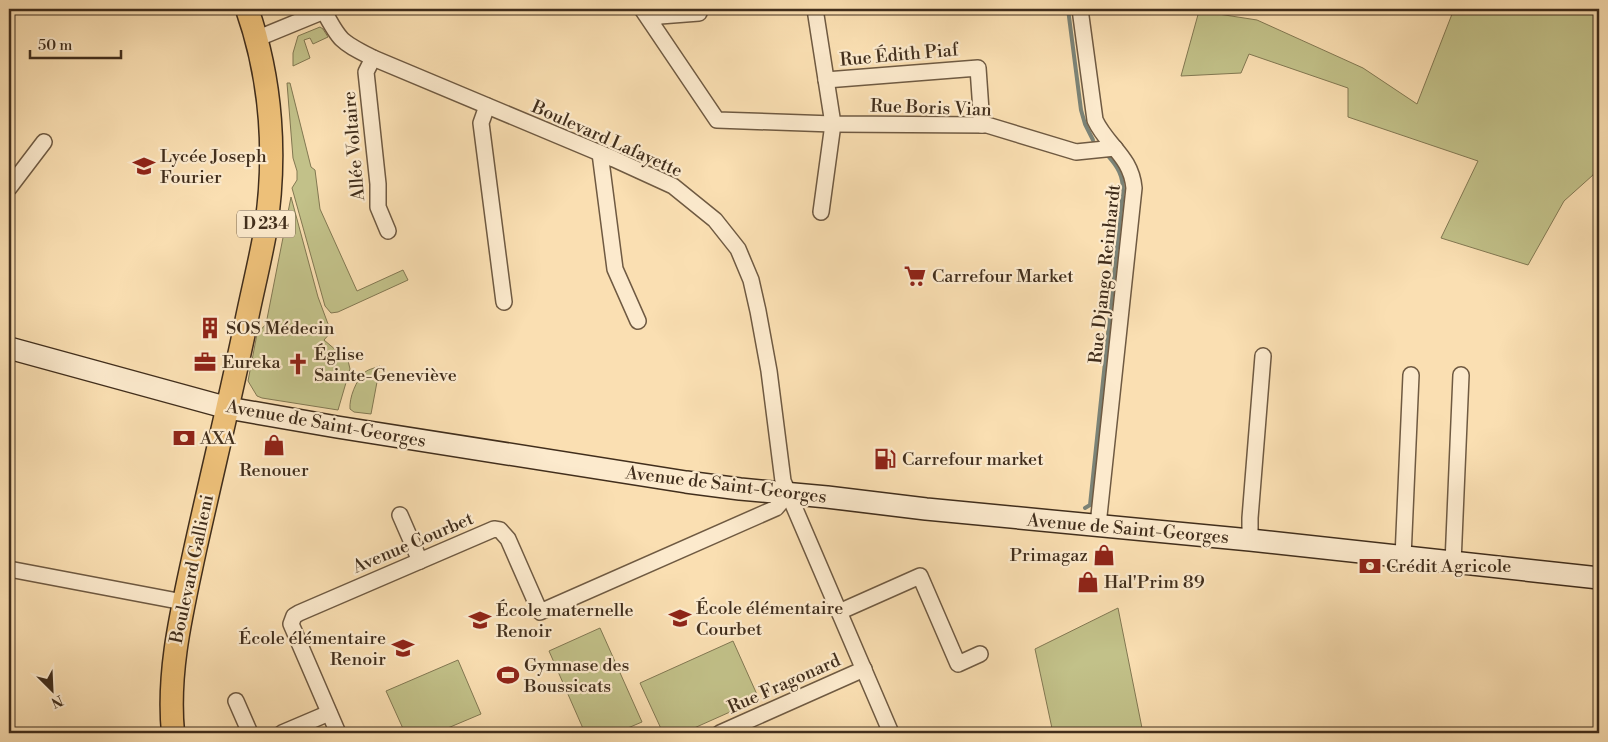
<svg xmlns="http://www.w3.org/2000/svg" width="1608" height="742" font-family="'Libre Bodoni',serif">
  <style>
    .green { fill: #c2c189; stroke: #827852 }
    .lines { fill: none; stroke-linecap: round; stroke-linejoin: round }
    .stream { stroke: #7b8377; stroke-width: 4 }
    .street-casing { stroke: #6f5a42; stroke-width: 18 }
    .secondary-casing { stroke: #412e1c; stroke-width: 24 }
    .primary-casing { stroke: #412e1c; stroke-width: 25 }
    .street { stroke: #fceacd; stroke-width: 15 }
    .secondary { stroke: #fceacd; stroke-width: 21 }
    .primary { stroke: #edc079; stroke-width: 22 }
    .labels { text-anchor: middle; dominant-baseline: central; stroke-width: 4.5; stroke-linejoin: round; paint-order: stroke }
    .shield { fill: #fceacd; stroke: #796651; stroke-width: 1 }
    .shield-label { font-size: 16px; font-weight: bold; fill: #412e1c }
    .street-label { font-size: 18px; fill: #412e1c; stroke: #fceacd }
    .poi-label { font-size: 18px; fill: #412e1c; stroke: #fceacd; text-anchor: start }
  </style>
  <rect width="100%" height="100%" fill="#fadfb2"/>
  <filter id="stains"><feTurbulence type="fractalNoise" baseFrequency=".004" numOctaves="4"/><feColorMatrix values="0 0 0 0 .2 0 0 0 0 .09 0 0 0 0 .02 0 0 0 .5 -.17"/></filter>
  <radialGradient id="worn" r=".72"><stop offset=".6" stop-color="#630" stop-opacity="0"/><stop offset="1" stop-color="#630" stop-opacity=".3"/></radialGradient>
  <g class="green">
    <polygon points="1454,9 1599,9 1599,162 1593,175 1564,201 1528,265 1441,238 1478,161 1348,117 1348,88 1249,54 1241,73 1181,76 1199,11 1257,20 1363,68 1417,104"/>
    <polygon points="320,27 323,29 328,37 313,44 310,38 304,40 310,58 293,66 293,53 298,36"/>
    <polygon points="287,83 290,83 311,167 315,170 320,209 357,291 403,270 408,280 338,312 331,313 325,306 292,188 297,180 297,171 293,158"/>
    <polygon points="291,197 318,297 331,332 324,340 337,351 343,352 347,356 350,369 338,410 262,398 257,396 248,381 257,334 266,324"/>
    <path d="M380 366 371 414 354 412 350 409C349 398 356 380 365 372 369 369 375 368 380 366Z"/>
    <polygon points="1118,608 1143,733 1053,733 1035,649"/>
    <polygon points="600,628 642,722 616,733 585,733 549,651"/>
    <polygon points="733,641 759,699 683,733 663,733 640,683"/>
    <polygon points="458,660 481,714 436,733 405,733 386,691"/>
  </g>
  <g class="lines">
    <g class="stream">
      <polyline points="1068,9 1081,110 1085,124 1093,140"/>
      <path d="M1085 508 1090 505 1123 191C1123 176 1118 167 1108 156"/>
    </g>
    <g class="street-casing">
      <g id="street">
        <polyline points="642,9 717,120 833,124 987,125 1076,152 1115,148"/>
        <polyline points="815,9 833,124 821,212"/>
        <path d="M1080 9 1095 120C1107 146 1131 156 1134 188L1098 525"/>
        <path d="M324 11C340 42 342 42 373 58L614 159 673 186 715 220 738 249 751 280 758 311 769 371 783 481 891 733"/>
        <polyline points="651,21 660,16 699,13"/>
        <polyline points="256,39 329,9"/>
        <polyline points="373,58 366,72 378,184 378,207 388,231"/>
        <polyline points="826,80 978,68 982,125"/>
        <polyline points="487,106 481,123 504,302"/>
        <polyline points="600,153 615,269 638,321"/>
        <polyline points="9,188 44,142"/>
        <polyline points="400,515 420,561"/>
        <polyline points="1250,540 1250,518 1263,356"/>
        <polyline points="1403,557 1411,375"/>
        <polyline points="1453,563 1461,375"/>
        <polyline points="9,569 183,602"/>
        <polyline points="839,612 920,576 958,664 980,654"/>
        <polyline points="236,701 250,733"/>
        <polyline points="282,733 329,713"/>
        <polyline points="338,733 291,624 294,616 299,613 494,529 500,530 508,539 540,612 776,508 788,494"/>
        <polyline points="720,733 864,669"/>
      </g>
    </g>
    <g class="secondary-casing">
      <polyline id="secondary" points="9,348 228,408 337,427 686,482 740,489 827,497 926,509 1250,540 1599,578"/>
    </g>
    <g class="primary-casing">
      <path id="primary" d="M173 733C167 671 182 611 195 550 212 473 231 396 247 318 253 289 260 261 265 233 277 158 272 80 247 9"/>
    </g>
    <use href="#street" class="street"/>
    <use href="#secondary" class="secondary"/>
    <use href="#primary" class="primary"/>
  </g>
  <defs>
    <g id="school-bare" transform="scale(1.725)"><path d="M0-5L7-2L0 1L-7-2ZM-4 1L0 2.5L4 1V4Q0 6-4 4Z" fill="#8f2418" stroke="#fceacd" stroke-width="2.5" paint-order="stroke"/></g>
    <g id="supermarket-bare" transform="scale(1.725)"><path d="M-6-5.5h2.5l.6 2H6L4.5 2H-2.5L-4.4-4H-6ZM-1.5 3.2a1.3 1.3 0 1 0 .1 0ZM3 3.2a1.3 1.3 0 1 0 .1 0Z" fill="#8f2418" stroke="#fceacd" stroke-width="2.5" paint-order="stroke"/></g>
    <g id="building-bare" transform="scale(1.725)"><path d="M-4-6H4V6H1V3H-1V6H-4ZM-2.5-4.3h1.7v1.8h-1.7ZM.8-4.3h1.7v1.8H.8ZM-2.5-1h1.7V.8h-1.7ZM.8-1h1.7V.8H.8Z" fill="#8f2418" stroke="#fceacd" stroke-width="2.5" paint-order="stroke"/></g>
    <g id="office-bare" transform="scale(1.725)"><path d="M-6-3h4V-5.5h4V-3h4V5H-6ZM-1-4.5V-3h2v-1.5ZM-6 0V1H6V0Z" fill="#8f2418" stroke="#fceacd" stroke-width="2.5" paint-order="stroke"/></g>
    <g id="church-bare" transform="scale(1.725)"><path d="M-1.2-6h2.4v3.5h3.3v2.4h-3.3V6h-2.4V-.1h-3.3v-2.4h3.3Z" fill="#8f2418" stroke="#fceacd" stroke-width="2.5" paint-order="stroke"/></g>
    <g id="bank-bare" transform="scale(1.725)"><path d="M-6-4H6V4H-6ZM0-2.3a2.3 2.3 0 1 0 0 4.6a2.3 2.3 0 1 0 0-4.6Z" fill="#8f2418" stroke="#fceacd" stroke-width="2.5" paint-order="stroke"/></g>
    <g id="shop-bare" transform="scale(1.725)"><path d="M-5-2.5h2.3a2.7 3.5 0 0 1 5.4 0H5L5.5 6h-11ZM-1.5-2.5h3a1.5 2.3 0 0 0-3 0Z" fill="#8f2418" stroke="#fceacd" stroke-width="2.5" paint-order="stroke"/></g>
    <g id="fuel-bare" transform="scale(1.725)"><path d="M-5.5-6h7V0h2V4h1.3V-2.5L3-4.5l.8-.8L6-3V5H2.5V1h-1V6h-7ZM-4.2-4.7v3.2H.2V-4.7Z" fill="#8f2418" stroke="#fceacd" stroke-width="2.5" paint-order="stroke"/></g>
    <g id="stadium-bare" transform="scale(1.725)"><path d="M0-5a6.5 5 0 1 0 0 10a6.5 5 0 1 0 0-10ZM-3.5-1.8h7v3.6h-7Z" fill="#8f2418" stroke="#fceacd" stroke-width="2.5" paint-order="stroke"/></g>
  </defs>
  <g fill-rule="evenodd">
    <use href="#school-bare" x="144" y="166"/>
    <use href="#supermarket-bare" x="915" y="276"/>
    <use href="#building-bare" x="210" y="328"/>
    <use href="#office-bare" x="205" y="362"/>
    <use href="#church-bare" x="298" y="364"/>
    <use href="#bank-bare" x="184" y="438"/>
    <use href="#shop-bare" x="274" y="445"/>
    <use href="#fuel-bare" x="885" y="459"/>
    <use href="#shop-bare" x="1104" y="555"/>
    <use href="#bank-bare" x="1370" y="566"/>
    <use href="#shop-bare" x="1088" y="582"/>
    <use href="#school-bare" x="680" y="618"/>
    <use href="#school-bare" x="480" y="620"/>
    <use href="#school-bare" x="403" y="648"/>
    <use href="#stadium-bare" x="508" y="675"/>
  </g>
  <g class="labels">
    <rect class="shield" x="237" y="210.5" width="58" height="27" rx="4"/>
    <g class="shield-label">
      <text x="266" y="224">D 234</text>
    </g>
    <g class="street-label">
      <text transform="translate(899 55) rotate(-5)">Rue Édith Piaf</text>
      <text transform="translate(931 108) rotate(2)">Rue Boris Vian</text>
      <text transform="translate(607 139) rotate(24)">Boulevard Lafayette</text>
      <text transform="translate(354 146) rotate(-95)">Allée Voltaire</text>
      <text transform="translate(1105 274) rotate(-84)">Rue Django Reinhardt</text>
      <text transform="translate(326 424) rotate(10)">Avenue de Saint-Georges</text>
      <text transform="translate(726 485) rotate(7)">Avenue de Saint-Georges</text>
      <text transform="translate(1128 529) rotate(5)">Avenue de Saint-Georges</text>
      <text transform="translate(413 543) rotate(-23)">Avenue Courbet</text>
      <text transform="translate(192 569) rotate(-78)">Boulevard Gallieni</text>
      <text transform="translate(784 684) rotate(-24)">Rue Fragonard</text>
    </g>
    <g class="poi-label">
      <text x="160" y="156">Lycée Joseph<tspan x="160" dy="21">Fourier</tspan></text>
      <text x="932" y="276">Carrefour Market</text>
      <text x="226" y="328">SOS Médecin</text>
      <text x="314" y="354">Église<tspan x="314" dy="21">Sainte-Geneviève</tspan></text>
      <text x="222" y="362">Eureka</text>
      <text x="200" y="438">AXA</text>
      <text x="902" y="459">Carrefour market</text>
      <text x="274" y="470" text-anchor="middle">Renouer</text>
      <text x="1088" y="555" text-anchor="end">Primagaz</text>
      <text x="1386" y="566">Crédit Agricole</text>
      <text x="1104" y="582">Hal'Prim 89</text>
      <text x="696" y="608">École élémentaire<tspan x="696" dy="21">Courbet</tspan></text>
      <text x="496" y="610">École maternelle<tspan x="496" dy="21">Renoir</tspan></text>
      <text x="386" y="638" text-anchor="end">École élémentaire<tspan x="386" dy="21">Renoir</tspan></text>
      <text x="524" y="665">Gymnase des<tspan x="524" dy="21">Boussicats</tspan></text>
    </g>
  </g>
  <rect width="1608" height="742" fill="none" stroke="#fadfb2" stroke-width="30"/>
  <rect x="10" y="10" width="1588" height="722" fill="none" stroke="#412e1c" stroke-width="2.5"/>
  <rect x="15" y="15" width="1578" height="712" fill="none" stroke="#412e1c"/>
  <g transform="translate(52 690) rotate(156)" stroke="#fceacd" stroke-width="4" paint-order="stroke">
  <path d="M0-4L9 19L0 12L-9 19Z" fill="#412e1c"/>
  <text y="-8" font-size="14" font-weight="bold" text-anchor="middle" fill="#412e1c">N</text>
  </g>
  <path d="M30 50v8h91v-8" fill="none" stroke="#412e1c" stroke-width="2.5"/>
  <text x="38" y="50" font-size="15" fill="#412e1c" stroke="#fceacd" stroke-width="4" paint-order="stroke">50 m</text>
  <rect width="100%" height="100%" filter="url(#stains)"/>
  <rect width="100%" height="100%" fill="url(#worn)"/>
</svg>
